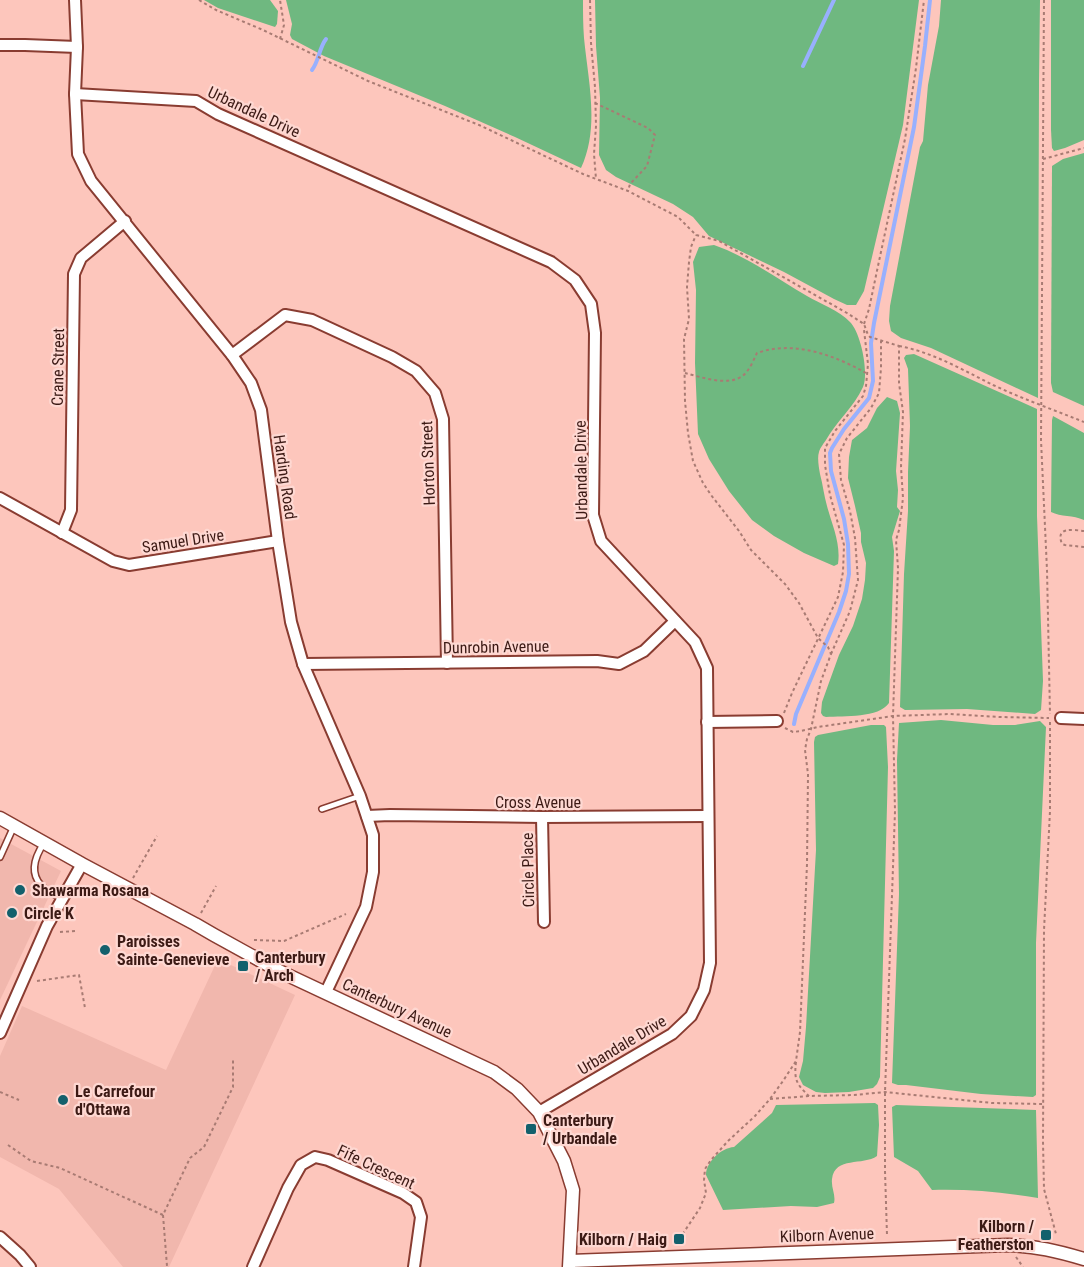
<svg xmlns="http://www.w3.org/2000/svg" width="1084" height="1267" font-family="'Roboto Condensed',sans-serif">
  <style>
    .built { fill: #f1b7ad }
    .green { fill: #6fb880 }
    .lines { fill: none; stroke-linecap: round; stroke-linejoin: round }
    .stream { stroke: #98b0fe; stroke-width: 4 }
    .service-casing { stroke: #893c31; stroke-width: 8 }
    .minor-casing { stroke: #893c31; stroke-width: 14 }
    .tertiary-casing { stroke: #893c31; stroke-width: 15 }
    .path { stroke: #a87b73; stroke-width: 2; stroke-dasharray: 3 3; stroke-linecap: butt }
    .service { stroke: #fff; stroke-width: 5 }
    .minor { stroke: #fff; stroke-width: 10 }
    .tertiary { stroke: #fff; stroke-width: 12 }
    .poi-dot { fill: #13606c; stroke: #fed8d2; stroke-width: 2 }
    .labels { text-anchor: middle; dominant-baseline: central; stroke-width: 4.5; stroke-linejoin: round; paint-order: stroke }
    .street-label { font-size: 16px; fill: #3c1a15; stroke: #fed8d2 }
    .poi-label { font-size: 16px; font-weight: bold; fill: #3c1a15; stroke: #fed8d2; text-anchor: start }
  </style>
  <rect width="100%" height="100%" fill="#fdc6bc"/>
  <g class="built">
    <polygon points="0,838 61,871 0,1000"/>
    <polygon points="218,959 295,995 169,1267 123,1267 59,1189 0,1157 0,1056 22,1006 166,1070"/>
  </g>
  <g class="green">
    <polygon points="204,0 270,0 278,11 277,24 275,27 218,8"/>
    <path d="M286 0H583C583 13 583 25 584 38 588 80 600 127 581 168L515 137 445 106 324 56 292 39 290 35 292 24Z"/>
    <polygon points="595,0 919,0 903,125 864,291 856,305 847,305 834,299 784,272 709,236 693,217 673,204 616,177 606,170 599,155 600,98 596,46"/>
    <polygon points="941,0 1040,0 1039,81 1038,398 931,348 901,338 891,331 889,321 890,306 920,147 923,141 928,85 939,26"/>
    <polygon points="1051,0 1084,0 1084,140 1065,148 1054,151 1052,148 1051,130"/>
    <polygon points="1084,153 1084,406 1053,392 1051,383 1052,166 1063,159"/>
    <path d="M714 245C748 257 776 278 807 296 819 303 840 311 850 322 861 333 869 373 863 387 854 407 836 422 826 440 824 443 820 448 819 452 817 458 819 468 820 474 823 485 824 496 827 506 832 525 841 543 838 564L834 566 804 553 774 536 752 520 729 491 709 459 698 434 695 363 696 290 693 262 699 247Z"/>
    <polygon points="914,354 1037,409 1037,516 1043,681 1041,710 1035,714 967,709 905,710 900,707 904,574 908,511 908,472 910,426 908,369 904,358 906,355"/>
    <path d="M887 397 897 401 900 413 896 471 898 490 897 507 900 511 892 537 894 551 889 703C879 718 844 716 826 717L823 716 821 713 822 702 839 655 853 626 862 599 865 580 866 563 861 542V533L855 506 848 478 849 457 852 440 867 428 877 408Z"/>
    <path d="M1053 416 1084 433V520C1073 515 1061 517 1051 512L1052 420Z"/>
    <polygon points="941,720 993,725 1015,725 1040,721 1046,727 1036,943 1036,1095 1033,1097 981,1094 906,1085 898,1085 892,1083 899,894 897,760 899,723"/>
    <polygon points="871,725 884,725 886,727 888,767 880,1077 877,1084 873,1088 849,1092 825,1093 816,1092 803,1085 799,1077 803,1061 806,1027 816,850 814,742 815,737 818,735"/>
    <path d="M875 1103 878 1105 879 1125 877 1156C863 1166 835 1156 832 1179 831 1188 836 1195 834 1203L817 1207 791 1206 723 1210 706 1175C706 1162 721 1148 734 1147L772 1113 776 1105Z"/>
    <path d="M896 1105 1036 1110 1038 1198C1003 1192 968 1189 932 1190L918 1171 894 1157 892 1107Z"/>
  </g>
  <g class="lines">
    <g class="stream">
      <polyline points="803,66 834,0"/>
      <path d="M312 70C319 61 319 48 326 39"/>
      <polyline points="794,724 796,714 839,612 846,591 849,574 848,544 844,519 831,471 830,453 832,448 844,429 869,398 873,381 871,343 874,323 914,127 925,46 930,0"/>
    </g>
    <g class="service-casing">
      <g id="service">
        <polyline points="322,809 360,796"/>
        <path d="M44 843C36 855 29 872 41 885 46 891 56 895 62 899"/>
        <polyline points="0,857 14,826"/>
      </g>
    </g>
    <g class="minor-casing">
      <g id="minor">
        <polyline points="75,0 77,47 75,94 78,154 91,181 232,355 251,383 261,410 278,541 291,622 303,664 360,796 373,835 373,872 366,907 326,992"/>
        <polyline points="0,45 25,45 77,47"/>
        <polyline points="75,94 196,101 218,114 551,262 575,280 591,304 595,333 593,515 601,541 695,642 707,668 710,963 704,990 691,1016 672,1034 539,1112"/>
        <polyline points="232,355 285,315 312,320 392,357 416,371 435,393 443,419 447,663"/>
        <polyline points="0,498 113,561 129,565 278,541"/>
        <polyline points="62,533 71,510 74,274 81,258 125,221"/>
        <polyline points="303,664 597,661 619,664 644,651 675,621"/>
        <polyline points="1061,718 1084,719"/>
        <polyline points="707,722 777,721"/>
        <polyline points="367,816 390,815 542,817 708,816"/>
        <polyline points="542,817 544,922"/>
        <polyline points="0,1033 47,926 82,864"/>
        <polyline points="0,1237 20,1255 30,1267"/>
        <polyline points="253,1267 288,1188 301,1165 315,1157 328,1160 403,1193 416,1202 421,1217 414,1267"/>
      </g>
    </g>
    <g class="tertiary-casing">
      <g id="tertiary">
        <polyline points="0,818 82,864 195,924 214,935 281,972 494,1072 517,1089 539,1112 564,1161 573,1190 569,1267"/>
        <path d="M570 1261 1008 1245C1036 1246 1057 1251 1084 1259"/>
      </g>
    </g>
    <g class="path">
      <polyline points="199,0 216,10 263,30 368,81 479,125 583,174 628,191 678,217 696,235 719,241 847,313 864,324 868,335 870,337 899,346 899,383 903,412 901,467 903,498 899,530 896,540 898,568 893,716 895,811 885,1092 885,1171 887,1235"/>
      <polyline points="590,0 591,43 595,87 596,126 594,154 596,179"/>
      <polyline points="1044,0 1041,440 1047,570 1050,714"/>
      <polyline points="280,39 284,25 280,0"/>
      <polyline points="595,103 648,128 655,135 647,166 630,184 628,191"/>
      <polyline points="1043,159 1084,148"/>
      <polyline points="864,324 869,309 878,266 905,139 916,68 924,0"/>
      <path d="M899 346C932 352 963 370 993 385 1023 399 1054 410 1084 422"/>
      <path d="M685 373C701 377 725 386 741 377 749 372 753 361 757 353 794 340 834 355 866 373"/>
      <path d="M1084 531C1073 530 1055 526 1062 544L1065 545 1084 547"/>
      <polyline points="831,654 850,611 858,580 855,538 850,511 841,480 839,454 847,438 871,408 879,393 881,368 881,341"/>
      <polyline points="784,713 792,693 838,597 843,572 844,545 830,495 825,465 825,448 835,431 863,396 866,386 868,364 864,330"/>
      <polyline points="1050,722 1050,811 1044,930 1043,1142 1044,1189 1056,1234"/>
      <polyline points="785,728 793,732 801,731 818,727 893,716 950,714 999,717 1049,718"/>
      <polyline points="133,878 157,836"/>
      <polyline points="201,913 216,886"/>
      <polyline points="60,932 76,931"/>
      <polyline points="254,940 284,941 346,914"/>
      <polyline points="37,981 79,975 85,1008"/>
      <path d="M796 1062C794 1079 796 1084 809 1096"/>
      <polyline points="0,1092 19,1100"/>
      <polyline points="770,1099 809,1096 854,1095 885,1092 992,1103 1042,1104"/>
      <polyline points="8,1145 31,1161 60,1168 163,1215 190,1158 204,1147 233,1087 233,1058"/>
      <polyline points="163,1215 167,1266 169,1267"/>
      <polyline points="681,1240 684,1232 700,1208 706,1193 704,1180 705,1169 711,1160 728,1141 755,1116 770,1099 783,1081 796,1061 800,1032 807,864 808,774 805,750 807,739 811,729 821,681 831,654 828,647 818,638 799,603 785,584 751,550 739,531 711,495 703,483 693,461 688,433 685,401 684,339 689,319 687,287 689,262 691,247 696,235"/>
      <polyline points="1016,1257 1023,1267"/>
    </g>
    <use href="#service" class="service"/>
    <use href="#minor" class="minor"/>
    <use href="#tertiary" class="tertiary"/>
  </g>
  <g class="poi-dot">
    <circle cx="20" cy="890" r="6"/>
    <circle cx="12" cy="913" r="6"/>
    <circle cx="105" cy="950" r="6"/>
    <rect x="237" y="960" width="12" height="12" rx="3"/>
    <circle cx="63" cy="1100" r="6"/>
    <rect x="525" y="1123" width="12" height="12" rx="3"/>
    <rect x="1040" y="1229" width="12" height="12" rx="3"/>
    <rect x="673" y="1233" width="12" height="12" rx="3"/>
  </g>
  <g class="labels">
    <g class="street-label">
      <text transform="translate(254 112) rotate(25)">Urbandale Drive</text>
      <text transform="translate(58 367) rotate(-89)">Crane Street</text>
      <text transform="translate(428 463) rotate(-92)">Horton Street</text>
      <text transform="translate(581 470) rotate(-91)">Urbandale Drive</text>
      <text transform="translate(285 477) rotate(82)">Harding Road</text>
      <text transform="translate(183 541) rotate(-9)">Samuel Drive</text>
      <text transform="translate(496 647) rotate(-1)">Dunrobin Avenue</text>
      <text x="538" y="802">Cross Avenue</text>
      <text transform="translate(528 870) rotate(-91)">Circle Place</text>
      <text transform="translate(397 1008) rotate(25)">Canterbury Avenue</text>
      <text transform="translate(622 1045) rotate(-31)">Urbandale Drive</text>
      <text transform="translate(376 1167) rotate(25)">Fife Crescent</text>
      <text transform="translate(827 1235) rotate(-2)">Kilborn Avenue</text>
    </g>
    <g class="poi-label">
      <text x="32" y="890">Shawarma Rosana</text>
      <text x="24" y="913">Circle K</text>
      <text x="117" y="941">Paroisses<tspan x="117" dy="18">Sainte-Genevieve</tspan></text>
      <text x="255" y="957">Canterbury<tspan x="255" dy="18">/ Arch</tspan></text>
      <text x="75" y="1091">Le Carrefour<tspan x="75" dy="18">d'Ottawa</tspan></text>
      <text x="543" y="1120">Canterbury<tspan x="543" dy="18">/ Urbandale</tspan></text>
      <text x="1034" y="1226" text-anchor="end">Kilborn /<tspan x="1034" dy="18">Featherston</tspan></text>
      <text x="667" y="1239" text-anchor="end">Kilborn / Haig</text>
    </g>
  </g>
</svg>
